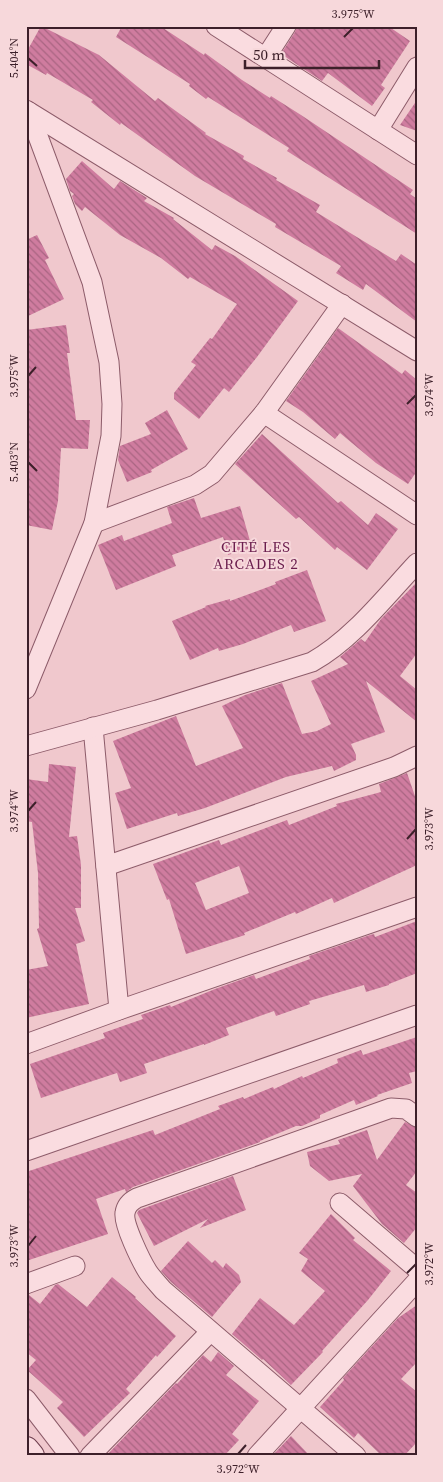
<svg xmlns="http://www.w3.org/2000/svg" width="443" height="1482" font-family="'Source Serif 4',serif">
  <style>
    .building { fill: url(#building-back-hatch); fill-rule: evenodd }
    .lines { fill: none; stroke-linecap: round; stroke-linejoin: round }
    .street-casing { stroke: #8d5c6a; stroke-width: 21 }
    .secondary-casing { stroke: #6f3f4f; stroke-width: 28 }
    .street { stroke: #fadce0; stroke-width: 19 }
    .secondary { stroke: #fadce0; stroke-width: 26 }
    .ticks { fill: none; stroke: #3d202a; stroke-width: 2 }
    .labels { text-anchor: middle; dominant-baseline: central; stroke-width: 4; stroke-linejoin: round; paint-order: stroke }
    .neighbourhood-label { font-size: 15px; letter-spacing: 1px; fill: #6b1e4e; stroke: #f7d8db }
    .neatline { fill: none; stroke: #3d202a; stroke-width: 2 }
    .ticks-label { font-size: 12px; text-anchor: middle; fill: #3d202a }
  </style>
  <defs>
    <pattern id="building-back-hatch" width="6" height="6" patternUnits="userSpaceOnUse" patternTransform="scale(1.25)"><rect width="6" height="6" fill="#cf7c9f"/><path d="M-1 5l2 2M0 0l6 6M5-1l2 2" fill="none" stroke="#a96582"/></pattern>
  </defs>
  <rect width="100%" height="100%" fill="#f0c8cd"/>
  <g class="building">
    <polygon points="41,26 99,55 155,101 158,98 206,133 205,134 244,156 243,159 277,178 276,180 320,205 316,212 396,261 401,254 417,265 417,322 366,284 363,290 336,273 341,266 275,227 276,224 195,176 121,123 120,125 91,102 93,100 47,73 46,75 26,64 26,53"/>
    <polygon points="122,26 160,26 204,55 205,53 242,80 270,98 271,96 301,115 413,190 410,194 417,199 417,234 287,151 289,148 208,97 206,99 189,86 190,84 116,37"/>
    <polygon points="297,26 388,26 410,41 381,85 385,88 372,106 328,73 322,81 281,54 295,32"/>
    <polygon points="417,100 417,131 400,125"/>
    <polygon points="82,161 114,189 120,181 147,198 144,201 174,218 173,219 212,250 215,245 235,256 298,301 257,357 229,392 224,388 199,419 174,399 174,393 196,365 191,362 210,338 212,339 237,304 190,277 188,279 161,258 120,235 85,207 82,211 75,204 72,196 74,194 70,191 66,179"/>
    <polygon points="37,235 49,258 45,260 64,299 26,317 26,240"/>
    <polygon points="66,325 70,353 67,353 76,420 90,420 88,449 61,448 58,501 52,530 26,525 26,330"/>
    <polygon points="338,328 402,374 405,370 417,380 417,471 408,484 376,463 340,433 335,439 303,412 286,401"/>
    <polygon points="167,410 188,449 151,470 152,472 127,482 118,460 120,446 151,434 145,423"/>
    <polygon points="262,434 338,503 341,501 368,525 376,513 398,529 367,570 337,547 335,550 299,517 296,519 235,464"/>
    <polygon points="194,498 201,518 240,506 252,548 228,555 223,537 172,555 176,566 116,590 98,545 122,535 124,541 172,523 167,507"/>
    <polygon points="307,570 326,621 294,632 291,625 243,644 219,651 218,648 190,660 172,621 206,607 205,606 230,599 230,601 276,584 275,582"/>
    <polygon points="417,582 417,653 400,676 417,690 417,722 366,681 385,732 351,744 356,755 356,760 334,771 332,766 286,777 205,808 178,816 177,813 127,829 115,793 131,788 113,741 176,716 196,766 243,748 222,706 245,695 282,683 302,734 317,731 331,724 311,681 348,664 340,657 361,639 365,642 381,619"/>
    <polygon points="49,764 76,767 69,837 77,836 81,865 81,908 75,908 85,941 76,944 89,1004 26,1018 26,970 48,966 37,929 39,928 38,873 32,822 26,821 26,779 48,782"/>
    <path d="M407 773 417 802V865L334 903 332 898 296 914 295 912 244 933 245 935 186 954 169 899 167 900 153 864 219 840 221 845 287 820 289 825 337 806 336 804 381 792 379 784ZM239 866 249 893 206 910 195 883Z"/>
    <polygon points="417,921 417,973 389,984 389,985 366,992 364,985 309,1001 310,1004 276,1016 274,1011 226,1028 229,1035 204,1045 204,1044 144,1064 147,1073 120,1082 117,1073 41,1098 30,1064 105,1038 103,1033 143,1019 141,1015 170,1005 171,1007 215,989 254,975 256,979 310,959 309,956 370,935 374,934 375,937"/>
    <polygon points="417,1037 417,1071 409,1073 412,1083 377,1095 378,1096 356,1105 354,1100 320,1115 320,1118 302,1126 296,1126 260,1141 260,1142 133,1187 126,1192 125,1189 96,1199 108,1234 26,1261 26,1172 153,1130 155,1135 220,1109 218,1106 243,1097 244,1099 273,1087 274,1089 302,1076 303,1078 338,1063 337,1059 361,1050 363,1055"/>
    <polygon points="405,1122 417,1128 417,1171 406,1185 417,1193 417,1227 404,1243 382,1224 353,1186 362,1174 329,1181 310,1166 307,1152 340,1144 338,1140 367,1130 377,1160"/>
    <polygon points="233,1176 246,1210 200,1228 208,1219 154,1246 137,1213 139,1210"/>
    <polygon points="331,1214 355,1238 353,1240 391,1271 368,1300 322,1351 323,1352 291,1385 263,1359 262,1360 232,1334 260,1298 294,1325 325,1291 301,1271 308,1259 299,1253"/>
    <polygon points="188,1241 212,1263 215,1260 223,1268 226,1263 239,1275 241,1282 212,1317 171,1282 161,1271"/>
    <polygon points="112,1277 136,1297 135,1298 176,1336 157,1357 156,1355 126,1389 130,1393 84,1437 57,1408 63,1402 27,1370 36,1360 26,1352 26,1295 29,1295 40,1304 55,1285 58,1284 87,1307"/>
    <polygon points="417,1305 417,1362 401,1379 417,1392 417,1442 404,1456 382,1456 358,1433 354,1438 320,1407 344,1380 343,1378 398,1318"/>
    <polygon points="218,1352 234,1366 226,1375 259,1401 232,1434 239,1440 224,1456 106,1456 176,1383 177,1384 203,1355 211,1362"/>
    <polygon points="291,1436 310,1456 272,1456"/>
  </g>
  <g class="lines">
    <g class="street-casing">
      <g id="street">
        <polyline points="216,26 417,155"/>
        <polyline points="266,57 286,26"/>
        <polyline points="26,110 417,351"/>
        <polyline points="378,130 417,67"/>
        <polyline points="264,413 417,515"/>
        <polyline points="94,523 195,485 212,474 264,413 342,304"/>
        <polyline points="26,689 94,523 111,436 112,404 109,362 92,282 29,112"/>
        <polyline points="93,727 119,1010"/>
        <path d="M26 746 157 710 312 662C352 640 386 596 417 563"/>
        <polyline points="106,866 394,767 417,756"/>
        <polyline points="26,1044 119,1010 417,907"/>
        <polyline points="26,1151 417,1015"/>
        <polyline points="340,1203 417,1269"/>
        <polyline points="26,1284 75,1266"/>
        <polyline points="26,1399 70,1456"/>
        <polyline points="90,1456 210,1332"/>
        <polyline points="257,1456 417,1281"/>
        <path d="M356 1456 163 1290C158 1284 152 1278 148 1272 141 1261 123 1224 125 1213 126 1206 131 1201 137 1198L391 1108 406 1109 417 1117"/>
      </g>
    </g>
    <g class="secondary-casing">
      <polyline id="secondary" points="26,1450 31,1456"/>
    </g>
    <use href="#street" class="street"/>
    <use href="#secondary" class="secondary"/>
  </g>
  <path class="ticks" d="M344 37 353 28M28 58 37 66M28 376 36 367M407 404 416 395M28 462 37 471M28 811 36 802M407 839 416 829M28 1246 36 1236M407 1273 416 1264M238 1454 246 1445"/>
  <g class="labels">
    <g class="neighbourhood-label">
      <text x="256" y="546">CITÉ LES<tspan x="256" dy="17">ARCADES 2</tspan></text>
    </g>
  </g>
  <rect width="443" height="1482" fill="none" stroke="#f7d8db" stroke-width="55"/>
  <path d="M245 60v8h134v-8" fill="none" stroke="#3d202a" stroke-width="2.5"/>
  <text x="253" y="60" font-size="15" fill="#3d202a" stroke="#f7d8db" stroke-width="4" paint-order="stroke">50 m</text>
  <rect x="28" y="28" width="388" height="1426" class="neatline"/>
  <g class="ticks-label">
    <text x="353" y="18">3.975°W</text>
    <text transform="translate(14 58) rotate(-90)" y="4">5.404°N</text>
    <text transform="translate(14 376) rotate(-90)" y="4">3.975°W</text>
    <text transform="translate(429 395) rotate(-90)" y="4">3.974°W</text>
    <text transform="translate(14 462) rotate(-90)" y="4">5.403°N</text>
    <text transform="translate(14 811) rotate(-90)" y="4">3.974°W</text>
    <text transform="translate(429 829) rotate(-90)" y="4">3.973°W</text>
    <text transform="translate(14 1246) rotate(-90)" y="4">3.973°W</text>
    <text transform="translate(429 1264) rotate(-90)" y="4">3.972°W</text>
    <text x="238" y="1473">3.972°W</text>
  </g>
</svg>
